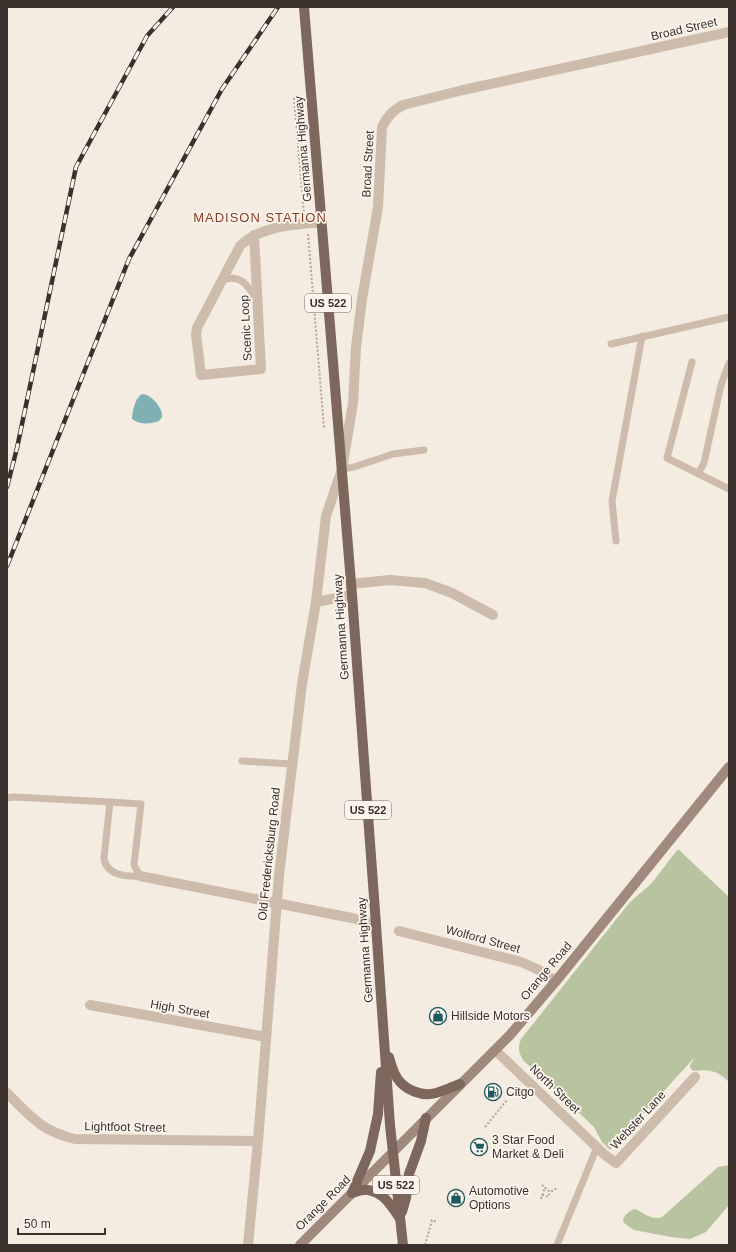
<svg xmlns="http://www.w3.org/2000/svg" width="736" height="1252" font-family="Helvetica,sans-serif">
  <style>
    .green { fill: #b8c4a0 }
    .water { fill: #7fb0b2 }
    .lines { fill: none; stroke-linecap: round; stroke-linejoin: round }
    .path { stroke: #b9a596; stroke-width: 2; stroke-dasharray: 2 2; stroke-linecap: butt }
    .service { stroke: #cdbbac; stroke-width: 7 }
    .minor { stroke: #cdbbac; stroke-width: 10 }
    .secondary { stroke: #a18a7d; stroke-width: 10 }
    .primary { stroke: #7d675c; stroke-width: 10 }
    .rail-casing { stroke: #3b302b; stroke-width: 4.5 }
    .rail { stroke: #fbf5ee; stroke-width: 3; stroke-dasharray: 9; stroke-linecap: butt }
    .labels { text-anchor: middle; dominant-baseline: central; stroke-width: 3.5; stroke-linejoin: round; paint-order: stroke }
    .shield { fill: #fbf5ee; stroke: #756b66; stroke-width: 1 }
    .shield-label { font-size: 11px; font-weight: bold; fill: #3b302b }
    .street-label { font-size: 12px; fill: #3b302b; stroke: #fbf5ee }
    .poi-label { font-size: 12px; fill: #3b302b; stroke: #fbf5ee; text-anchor: start }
    .neighbourhood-label { font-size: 13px; letter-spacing: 1px; fill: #8c3b22; stroke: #fbf5ee }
  </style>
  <rect width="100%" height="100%" fill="#f4ebe1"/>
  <g class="green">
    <path d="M678 849 729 897V1082C718 1071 709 1069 694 1071L691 1069 690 1066 694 1058 610 1150 602 1142 594 1127 523 1060C518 1052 518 1047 521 1039L630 902 651 884Z"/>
    <path d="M729 1165V1205L706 1232 690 1239 671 1237 634 1230 624 1223 623 1219C626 1214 629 1211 635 1209 644 1213 652 1221 662 1217L718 1167Z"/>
  </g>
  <path class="water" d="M142 394C151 394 163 408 162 417L159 421C151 424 140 425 132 419 132 412 135 398 142 394Z"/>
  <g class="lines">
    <g class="path">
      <polyline points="294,98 304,214"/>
      <polyline points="308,234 324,428"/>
      <polyline points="485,1127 507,1100"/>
      <polyline points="542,1185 550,1192 557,1188"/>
      <polyline points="542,1195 548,1197 550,1192"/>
      <polyline points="541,1199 545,1187"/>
      <polyline points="425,1245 432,1220 437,1222"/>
    </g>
    <g class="service">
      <path d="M222 281C240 272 248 286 257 300"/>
      <polyline points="611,344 729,317"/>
      <polyline points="692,362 667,458 729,489"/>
      <polyline points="342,469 354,467 393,454 424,450"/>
      <polyline points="698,474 704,463 721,385 729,363"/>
      <polyline points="616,541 612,501 642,336"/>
      <polyline points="242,761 292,764"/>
      <polyline points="7,798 14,797 110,802"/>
      <path d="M110 802 141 804 134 865 140 876C126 877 106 875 104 858Z"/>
      <polyline points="557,1245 597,1147"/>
    </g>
    <g class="minor">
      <path d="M254 235 261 369 201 375 196 334 197 328 240 246C262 225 294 225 322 222"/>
      <polyline points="351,584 390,580 425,583 452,593 493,615"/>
      <polyline points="316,602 352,595"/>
      <polyline points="140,876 352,918 376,925"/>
      <polyline points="399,931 521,962 537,969 556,981"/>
      <polyline points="90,1005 266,1037"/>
      <polyline points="495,1050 605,1155 616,1163 695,1077"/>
      <path d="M7 1093C30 1116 41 1131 75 1139L258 1141"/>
      <path d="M248 1245 258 1141 279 875 302 684 316 602 326 516 342 469 353 403 356 347 362 299 378 207 382 127C387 117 392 111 403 105L463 90 729 32"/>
    </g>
    <polyline class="secondary" points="300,1245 510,1035 556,981 729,767"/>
    <g class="primary">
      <polyline points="304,7 352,595 376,925 390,1125 403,1245"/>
      <path d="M389 1057C391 1064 393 1072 397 1078 405 1090 422 1097 436 1093 444 1091 452 1087 460 1084"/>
      <polyline points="352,1193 370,1151 378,1114 381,1072"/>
      <path d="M352 1193C356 1192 363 1189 368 1190 383 1192 391 1205 399 1217"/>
      <polyline points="402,1212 406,1198 409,1174 421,1141 426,1118"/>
    </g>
    <g class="rail-casing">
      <g id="rail">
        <polyline points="7,487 17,448 76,167 147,36 173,7"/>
        <polyline points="7,566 129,259 222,89 278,7"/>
      </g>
    </g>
    <use href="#rail" class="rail"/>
  </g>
  <defs>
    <g id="shop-ring" transform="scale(0.9)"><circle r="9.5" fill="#fbf5ee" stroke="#1f5a5e" stroke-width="1.5"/><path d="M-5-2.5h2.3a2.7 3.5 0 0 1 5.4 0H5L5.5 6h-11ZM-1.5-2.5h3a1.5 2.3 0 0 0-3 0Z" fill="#1f5a5e"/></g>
    <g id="fuel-ring" transform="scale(0.9)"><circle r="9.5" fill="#fbf5ee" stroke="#1f5a5e" stroke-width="1.5"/><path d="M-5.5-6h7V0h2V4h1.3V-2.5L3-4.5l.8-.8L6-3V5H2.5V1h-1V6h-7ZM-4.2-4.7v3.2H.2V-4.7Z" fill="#1f5a5e"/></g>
    <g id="supermarket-ring" transform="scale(0.9)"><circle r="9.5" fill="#fbf5ee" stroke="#1f5a5e" stroke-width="1.5"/><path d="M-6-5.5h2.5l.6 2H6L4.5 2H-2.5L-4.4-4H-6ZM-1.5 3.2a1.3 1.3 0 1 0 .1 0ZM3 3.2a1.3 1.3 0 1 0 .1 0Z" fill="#1f5a5e"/></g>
  </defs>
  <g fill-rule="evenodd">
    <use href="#shop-ring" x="438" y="1016"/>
    <use href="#fuel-ring" x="493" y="1092"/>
    <use href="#supermarket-ring" x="479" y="1147"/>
    <use href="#shop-ring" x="456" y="1198"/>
  </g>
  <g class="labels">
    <g class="shield">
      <rect x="305" y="294" width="46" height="18" rx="3"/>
      <rect x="345" y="801" width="46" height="18" rx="3"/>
      <rect x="373" y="1176" width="46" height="18" rx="3"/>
    </g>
    <g class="shield-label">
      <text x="328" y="303">US 522</text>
      <text x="368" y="810">US 522</text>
      <text x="396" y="1185">US 522</text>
    </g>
    <g class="street-label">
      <text transform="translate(684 29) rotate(-13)">Broad Street</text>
      <text transform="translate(303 149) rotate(-95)">Germanna Highway</text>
      <text transform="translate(368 164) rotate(-87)">Broad Street</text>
      <text transform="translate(246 328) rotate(-93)">Scenic Loop</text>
      <text transform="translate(341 627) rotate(-94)">Germanna Highway</text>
      <text transform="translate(269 854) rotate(-84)">Old Fredericksburg Road</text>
      <text transform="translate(483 939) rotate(15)">Wolford Street</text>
      <text transform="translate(365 950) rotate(-94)">Germanna Highway</text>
      <text transform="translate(546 971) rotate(-50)">Orange Road</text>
      <text transform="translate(180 1009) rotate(10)">High Street</text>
      <text transform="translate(555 1089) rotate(44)">North Street</text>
      <text transform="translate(638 1120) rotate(-47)">Webster Lane</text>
      <text transform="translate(125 1127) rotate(1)">Lightfoot Street</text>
      <text transform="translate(323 1203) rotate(-45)">Orange Road</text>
    </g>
    <g class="poi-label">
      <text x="451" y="1016">Hillside Motors</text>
      <text x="506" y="1092">Citgo</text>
      <text x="492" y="1140">3 Star Food<tspan x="492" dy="14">Market &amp; Deli</tspan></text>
      <text x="469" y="1191">Automotive<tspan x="469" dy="14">Options</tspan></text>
    </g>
    <g class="neighbourhood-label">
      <text x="260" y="217">MADISON STATION</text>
    </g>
  </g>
  <rect width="736" height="1252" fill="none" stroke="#3b302b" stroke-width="16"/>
  <path d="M18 1228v6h87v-6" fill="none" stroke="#3b302b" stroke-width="2"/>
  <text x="24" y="1228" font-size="12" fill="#3b302b" stroke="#fbf5ee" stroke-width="3" paint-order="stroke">50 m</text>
</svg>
